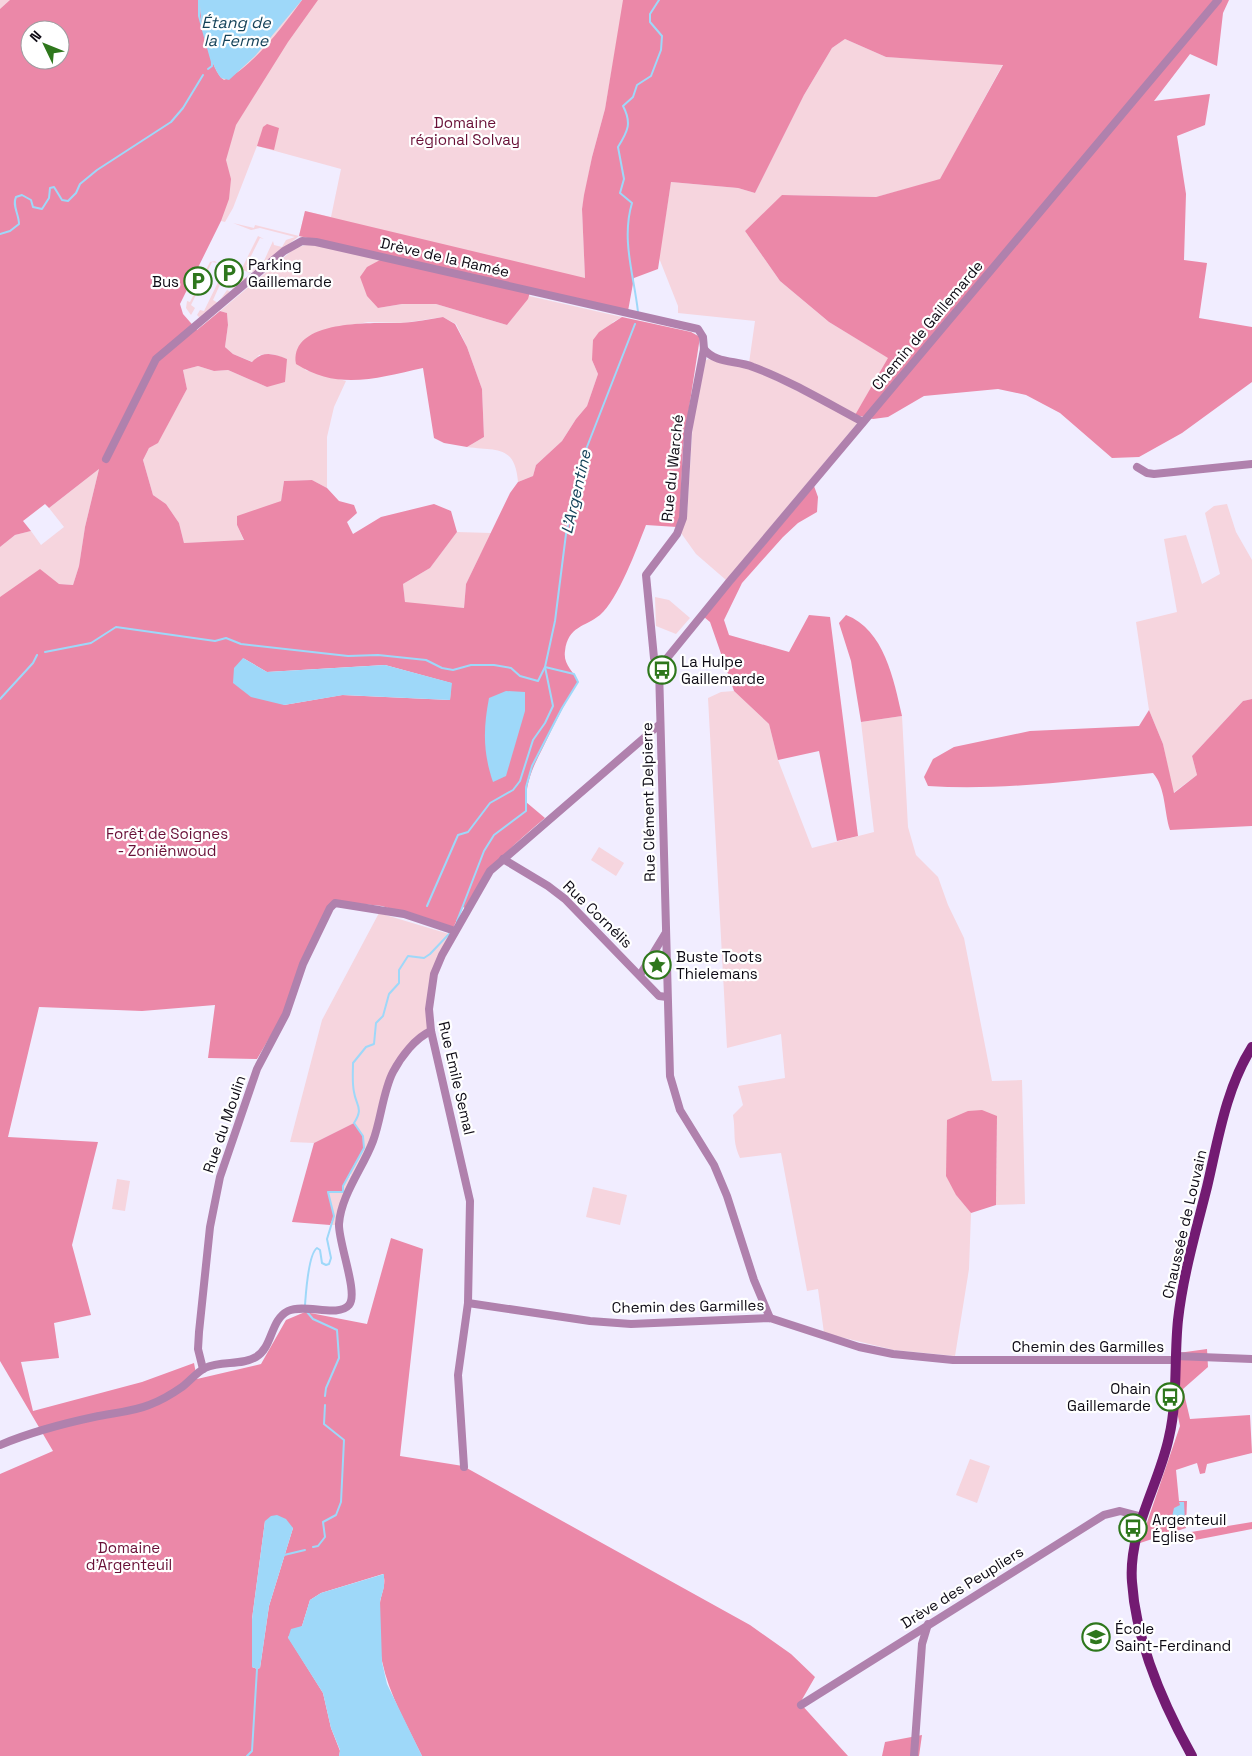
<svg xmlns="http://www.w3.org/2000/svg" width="1252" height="1756" font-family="'Space Grotesk',sans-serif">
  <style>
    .green { fill: #f6d5de; fill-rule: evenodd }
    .forest { fill: #eb88a8; fill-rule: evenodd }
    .water { fill: #9ed8f9 }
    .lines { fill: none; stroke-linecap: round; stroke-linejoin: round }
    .stream { stroke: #9ed8f9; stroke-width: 2 }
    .minor { stroke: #b081ad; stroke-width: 8 }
    .major { stroke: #731b72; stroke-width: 10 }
    .labels { text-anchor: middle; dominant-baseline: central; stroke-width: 4.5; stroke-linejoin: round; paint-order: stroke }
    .park-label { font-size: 15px; fill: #680f36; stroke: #fff }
    .street-label { font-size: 15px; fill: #0d0a14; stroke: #fff }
    .poi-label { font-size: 15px; fill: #0d0a14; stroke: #fff; text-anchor: start }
    .water-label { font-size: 16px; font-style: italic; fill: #144259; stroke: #fff }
  </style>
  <rect width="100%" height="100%" fill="#f1edff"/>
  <g class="green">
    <path d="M0 0H624L605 109 592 157 582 209 586 301 299 236 258 269 250 273 238 268H242L258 236 264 239 260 238 246 266 254 270 259 262 263 263 273 241 274 245 282 247 286 240 295 237 260 228 251 230 233 223 254 228 255 225 299 236 305 211 331 217 341 169 257 146 233 208 225 222 0 164ZM30 30H60V60H30Z"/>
    <polygon points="845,39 886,57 1003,64 940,180 876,197 783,195 745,231 780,281 829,322 889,358 855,415 749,363 755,321 678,313 678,306 659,258 671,182 738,188 755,193 804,95 832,48"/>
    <path d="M309 244 381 260 378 308 402 304H436L507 325 529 296 622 317 613 322 592 360 598 374 587 406 576 419 562 441 536 465 533 476 518 482C515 445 497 451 467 447L484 437 482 389 467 347 456 324 443 317 403 323 368 322 319 331 305 370 346 381 334 407 327 437V488L312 480 284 481 281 501 237 525 244 541 184 543 179 523 166 504 153 495 143 460 149 448 158 442 187 389 183 370 198 366 214 371 228 370 267 387 287 359 272 354 259 355 253 362 233 354 225 347 228 325 227 313 220 311 295 248Z"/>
    <polygon points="215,261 217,263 212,262 191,305 195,308 191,315 186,308 187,301 190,302 210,262"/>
    <polygon points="222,265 232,270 227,269 213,300 218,303 227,290 231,292 239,275 236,272 246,279 203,316 199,317 197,315 200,310 204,311 225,268"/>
    <polygon points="708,359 752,369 859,421 726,580 696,554 681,533 687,516 693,419 705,361"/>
    <polygon points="99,469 85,527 79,566 73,585 59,584 0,597 0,547 15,535 31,531 41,545 64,527 49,508"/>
    <polygon points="1227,504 1236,532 1252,560 1252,699 1243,701 1192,756 1197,775 1173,793 1163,744 1149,710 1136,622 1177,612 1164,539 1186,535 1202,584 1220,574 1205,513 1214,506"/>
    <polygon points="457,532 491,533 466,584 464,608 405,603 403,584 430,568"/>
    <polygon points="655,597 669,600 690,618 676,634 656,626"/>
    <path d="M734 691 769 724 778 760 812 848 874 832 861 722 902 716 908 827 916 855 938 877 948 905 964 938 992 1081 1022 1080 1025 1204 996 1205 997 1116 956 1195 971 1213 969 1269 955 1356 894 1350 824 1333 818 1289 807 1291 781 1153 740 1158C732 1140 736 1134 733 1115L743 1105 738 1086 785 1078 781 1034 727 1048 708 698 721 692Z"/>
    <polygon points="599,847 624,863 616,876 591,860"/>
    <polygon points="379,913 449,934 432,973 428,989 428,1029 398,1060 371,1138 336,1225 330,1225 334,1216 328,1192 343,1186 351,1175 354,1123 314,1143 290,1142 322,1020"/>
    <polygon points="117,1179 130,1181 125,1211 112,1209"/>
    <polygon points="593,1187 627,1195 620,1225 586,1217"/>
    <polygon points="970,1459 990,1466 977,1503 956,1495"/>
  </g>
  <g class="forest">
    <path d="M10 0H200C199 16 210 71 224 80 252 68 284 25 302 0H318L288 42 236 125 226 160 231 179 229 199 221 221 180 304 183 314 197 330 220 311 227 313 228 325 225 347 233 354 252 362C263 350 274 354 287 359L285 382 267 387 228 370 214 371 198 366 183 370 187 389 158 443 149 448 143 460 153 495 166 504 179 523 184 543 244 540 237 525V516L281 501 284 481 312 480 327 488 339 501 354 505 357 513 347 522 353 534 381 517 434 504 451 511 457 532 430 568 403 584 405 602 464 608 466 584 510 493 518 482 533 476 536 465 562 441 576 419 587 406 598 374 592 360 593 340 599 332 622 317 691 332 700 337 683 447 680 515 677 527 646 525C637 548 618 600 600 615 585 627 568 626 565 651 563 665 573 670 578 682 567 699 559 715 550 733 539 757 526 775 526 802L545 818C511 847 487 867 465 908L463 907 453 928 382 906 334 901 284 1013 257 1059 208 1058 215 1005 142 1011 39 1007 8 1137 98 1142 72 1245 91 1315 54 1323 59 1358 21 1362 33 1411 142 1382 194 1363 197 1379 261 1364 286 1320 305 1312 367 1324 391 1238 423 1249 400 1456 463 1466 750 1625 791 1654 815 1677 800 1703 848 1756H422C407 1725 389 1695 382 1661 378 1643 377 1621 380 1603 381 1594 387 1583 383 1574L321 1593 310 1600 302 1626 288 1637 323 1693 331 1728 340 1751 339 1756H0V1474L53 1451 0 1361V597L40 569 59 584 73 585 79 566 85 527 99 469 49 508 45 504 23 521 31 531 15 535 0 547V9ZM30 30H60V60H30ZM243 658 267 672 385 665 451 683 450 700 342 695 284 705ZM265 1521 293 1528 269 1606 260 1668 257 1669 252 1667V1619Z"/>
    <polygon points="623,0 1229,0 1223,13 1217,66 1190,54 1154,101 1210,94 1205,125 1177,136 1186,194 1184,260 1207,263 1199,318 1252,327 1252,382 1182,433 1139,457 1112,458 1060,413 1026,395 998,389 924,396 888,417 873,419 855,415 888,358 829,322 780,281 745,231 782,195 876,197 940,179 1003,65 886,57 845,39 832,48 804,95 755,193 738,188 671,182 658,269 634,278 628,311 531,289 528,299 507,325 436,304 402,304 378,308 367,296 360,277 367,267 380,260 381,254 299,236 305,211 585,278 582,209 584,195 592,157 605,109"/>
    <polygon points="267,124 279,128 274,150 257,146 263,127"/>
    <path d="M443 317 455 324 467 347 482 389 484 437 467 447 444 443 434 438 423 368C378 378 338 391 296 364 289 319 372 323 401 323 415 322 430 319 443 317Z"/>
    <polygon points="814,486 818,497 817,512 798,523 783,537 742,583 724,620 729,635 789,652 809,615 830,617 858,836 837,841 819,751 778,760 769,724 734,691 710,622 704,617"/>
    <path d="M846 615C884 629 894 680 902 716L861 722 851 661 839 623Z"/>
    <path d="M1252 699V826L1170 830C1164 812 1166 788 1153 773 1078 780 1002 791 928 786L924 777 933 759 954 747 1030 731 1139 726 1149 710 1163 744 1174 793 1197 775 1192 756 1243 701Z"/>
    <polygon points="982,1110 997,1116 996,1205 971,1213 956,1195 946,1176 947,1120 968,1111"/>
    <polygon points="354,1123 363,1136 364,1148 343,1186 343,1192 328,1192 334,1216 330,1225 292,1222 314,1143"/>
    <polygon points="1207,1349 1208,1367 1183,1389 1190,1419 1250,1415 1252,1453 1207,1464 1205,1473 1200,1474 1197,1463 1176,1470 1179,1501 1187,1501 1186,1528 1140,1543 1180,1426 1174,1398 1171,1354"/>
    <polygon points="1252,1522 1252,1529 1190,1541 1191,1532"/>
    <polygon points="922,1735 919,1756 882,1756 885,1742"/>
  </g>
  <g class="water">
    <path d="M200 0H302L255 56 229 80 221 78C209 63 199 19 200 0Z"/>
    <polygon points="243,658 267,672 385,665 452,683 450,700 343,695 284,705 251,697 233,683 234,668"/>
    <path d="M506 691 525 692V711L506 776 493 782C483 753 483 729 489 698Z"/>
    <polygon points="1179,1502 1184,1502 1185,1522 1171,1521 1174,1508 1180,1505"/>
    <polygon points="277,1515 286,1519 293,1528 269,1606 260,1668 257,1669 252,1667 252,1619 265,1521 271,1516"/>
    <polygon points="384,1574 384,1587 380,1601 382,1662 387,1684 422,1756 339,1756 340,1750 331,1728 323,1693 288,1638 291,1629 302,1626 310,1600 321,1593"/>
  </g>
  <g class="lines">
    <g class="stream">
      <polyline points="199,0 199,16 212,62 212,66 208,69"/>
      <path d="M0 234 10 231 19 224C19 214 12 206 16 197L22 195 31 200 33 207 42 209 49 198 50 188 54 187 62 200 68 201 76 193 80 184 97 170 171 122 183 108 203 75"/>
      <path d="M638 312C634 275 621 240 632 203L620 193 624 179 618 147C628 131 632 123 623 106L633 97 637 85 651 76 661 50 662 36 650 22V14L659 0"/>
      <polyline points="45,652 91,643 116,627 215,641 226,638 241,644 348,656 378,655 426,660 442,668 453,670 471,665 494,665 511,668 520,676 538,681 545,667 574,674 578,682 562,708 532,766 526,787 526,811 494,835 484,851 457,921"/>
      <polyline points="0,699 33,663 37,655"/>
      <polyline points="427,906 458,835 468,832 490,803 513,790 520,781 533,740 545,723 553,706 545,667 555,621 566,534 585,452 635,324"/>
      <path d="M305 1305C306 1293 308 1254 317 1248L320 1250 322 1263 326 1265 329 1264 331 1258 327 1239 334 1216 328 1192H343V1186L364 1148 363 1136 354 1123C364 1108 356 1106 354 1092 352 1083 353 1072 353 1063L366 1047 374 1044 376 1023 383 1016 389 994 399 983V970L408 956 424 958 430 954 449 934"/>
      <polyline points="307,1312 313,1319 337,1330 339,1358 326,1388 325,1396"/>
      <polyline points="313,1547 318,1546 325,1537 323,1522 336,1515 341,1502 344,1440 324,1424 325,1405"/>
      <polyline points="284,1555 305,1550"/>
      <polyline points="247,1756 252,1751 257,1669"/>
    </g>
    <g class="minor">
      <path d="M704 349C716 364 736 360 753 367 791 381 827 403 863 422"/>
      <polyline points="106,459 156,359 284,251 302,241 316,242 698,329 703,337 704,349 688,432 683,518 677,534 646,575 654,658 659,668"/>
      <polyline points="1137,467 1147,473 1154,474 1252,464"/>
      <polyline points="659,668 729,582 1218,0"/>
      <polyline points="659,668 670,1076 680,1110 714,1165 727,1196 754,1280 770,1318"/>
      <polyline points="503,859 548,886 565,899 659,996 667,997"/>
      <polyline points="640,975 665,934"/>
      <polyline points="468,1303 590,1321 631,1324 770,1318 859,1347 893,1354 953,1360 1175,1360"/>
      <polyline points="1175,1356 1252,1359"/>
      <polyline points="203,1369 198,1349 199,1332 210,1227 220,1177 257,1069 286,1014 303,964 330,908 335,903 404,914 455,931"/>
      <path d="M0 1445C31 1432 61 1424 94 1417 111 1413 132 1412 149 1405 160 1401 172 1394 182 1387 190 1381 197 1372 205 1368 221 1360 241 1366 256 1357 273 1347 270 1320 288 1311 305 1303 338 1318 349 1305 359 1294 338 1242 339 1224 341 1195 363 1168 373 1141 381 1120 383 1091 393 1072 401 1057 415 1038 431 1031"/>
      <polyline points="464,1467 458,1375 468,1303 470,1201 431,1031 429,1009 434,974 442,955 490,871 659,725"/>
      <polyline points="801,1705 1104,1515 1120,1511 1143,1517"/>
      <polyline points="914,1756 922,1644 928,1624"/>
    </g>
    <path class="major" d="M1192 1756C1163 1704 1136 1642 1132 1582 1128 1531 1159 1485 1169 1437 1178 1399 1174 1358 1178 1320 1183 1275 1196 1231 1207 1187 1218 1140 1226 1088 1252 1047"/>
  </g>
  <defs>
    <g id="parking-ring" transform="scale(1.4375)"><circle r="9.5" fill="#fff" stroke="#2e771c" stroke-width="1.5"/><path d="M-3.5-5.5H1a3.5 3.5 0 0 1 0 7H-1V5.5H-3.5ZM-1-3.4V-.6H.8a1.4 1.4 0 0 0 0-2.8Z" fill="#2e771c"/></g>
    <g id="bus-ring" transform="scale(1.4375)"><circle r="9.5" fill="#fff" stroke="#2e771c" stroke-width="1.5"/><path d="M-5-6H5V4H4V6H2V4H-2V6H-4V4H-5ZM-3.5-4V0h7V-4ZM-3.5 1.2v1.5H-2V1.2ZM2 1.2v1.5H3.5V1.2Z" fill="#2e771c"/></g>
    <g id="sight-ring" transform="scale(1.4375)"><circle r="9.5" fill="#fff" stroke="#2e771c" stroke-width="1.5"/><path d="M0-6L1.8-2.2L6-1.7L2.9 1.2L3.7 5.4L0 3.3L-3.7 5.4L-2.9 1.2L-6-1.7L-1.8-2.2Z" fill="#2e771c"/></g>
    <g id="school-ring" transform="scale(1.4375)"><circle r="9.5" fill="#fff" stroke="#2e771c" stroke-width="1.5"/><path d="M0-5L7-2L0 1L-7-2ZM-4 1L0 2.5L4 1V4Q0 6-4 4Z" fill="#2e771c"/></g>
  </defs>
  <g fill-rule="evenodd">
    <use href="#parking-ring" x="229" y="273"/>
    <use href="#parking-ring" x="198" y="281"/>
    <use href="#bus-ring" x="662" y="670"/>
    <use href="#sight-ring" x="657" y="965"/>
    <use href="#bus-ring" x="1170" y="1397"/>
    <use href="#bus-ring" x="1133" y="1528"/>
    <use href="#school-ring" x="1096" y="1637"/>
  </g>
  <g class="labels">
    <g class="park-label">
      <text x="465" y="122">Domaine<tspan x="465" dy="17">régional Solvay</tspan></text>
      <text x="167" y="833">Forêt de Soignes<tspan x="167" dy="17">- Zoniënwoud</tspan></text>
      <text x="129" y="1547">Domaine<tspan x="129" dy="17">d'Argenteuil</tspan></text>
    </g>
    <g class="street-label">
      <text transform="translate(445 257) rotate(13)">Drève de la Ramée</text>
      <text transform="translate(927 325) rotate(-50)">Chemin de Gaillemarde</text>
      <text transform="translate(672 468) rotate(-84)">Rue du Warché</text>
      <text transform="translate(648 802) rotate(-91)">Rue Clément Delpierre</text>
      <text transform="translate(598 914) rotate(44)">Rue Cornélis</text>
      <text transform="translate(457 1078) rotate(77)">Rue Emile Semal</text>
      <text transform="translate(224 1124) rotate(-71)">Rue du Moulin</text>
      <text transform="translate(1184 1224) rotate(-77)">Chaussée de Louvain</text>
      <text transform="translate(688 1306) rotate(-1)">Chemin des Garmilles</text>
      <text x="1088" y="1346">Chemin des Garmilles</text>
      <text transform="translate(962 1587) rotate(-32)">Drève des Peupliers</text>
    </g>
    <g class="poi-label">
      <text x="248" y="264">Parking<tspan x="248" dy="17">Gaillemarde</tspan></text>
      <text x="179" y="281" text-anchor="end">Bus</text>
      <text x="681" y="661">La Hulpe<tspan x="681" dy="17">Gaillemarde</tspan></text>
      <text x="676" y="956">Buste Toots<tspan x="676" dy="17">Thielemans</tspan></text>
      <text x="1151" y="1388" text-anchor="end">Ohain<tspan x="1151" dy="17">Gaillemarde</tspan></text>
      <text x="1152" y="1519">Argenteuil<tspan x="1152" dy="17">Église</tspan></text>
      <text x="1115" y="1628">École<tspan x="1115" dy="17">Saint-Ferdinand</tspan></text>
    </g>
    <g class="water-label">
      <text x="236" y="22">Étang de<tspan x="236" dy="18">la Ferme</tspan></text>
      <text transform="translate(576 492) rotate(-77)">L'Argentine</text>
    </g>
  </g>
  <g transform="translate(45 45) rotate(313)"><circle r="24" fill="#ffffff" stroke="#9e9da1"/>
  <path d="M0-4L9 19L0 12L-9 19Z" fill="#2e771c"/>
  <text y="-8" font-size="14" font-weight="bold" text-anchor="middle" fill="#0d0a14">N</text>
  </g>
</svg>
